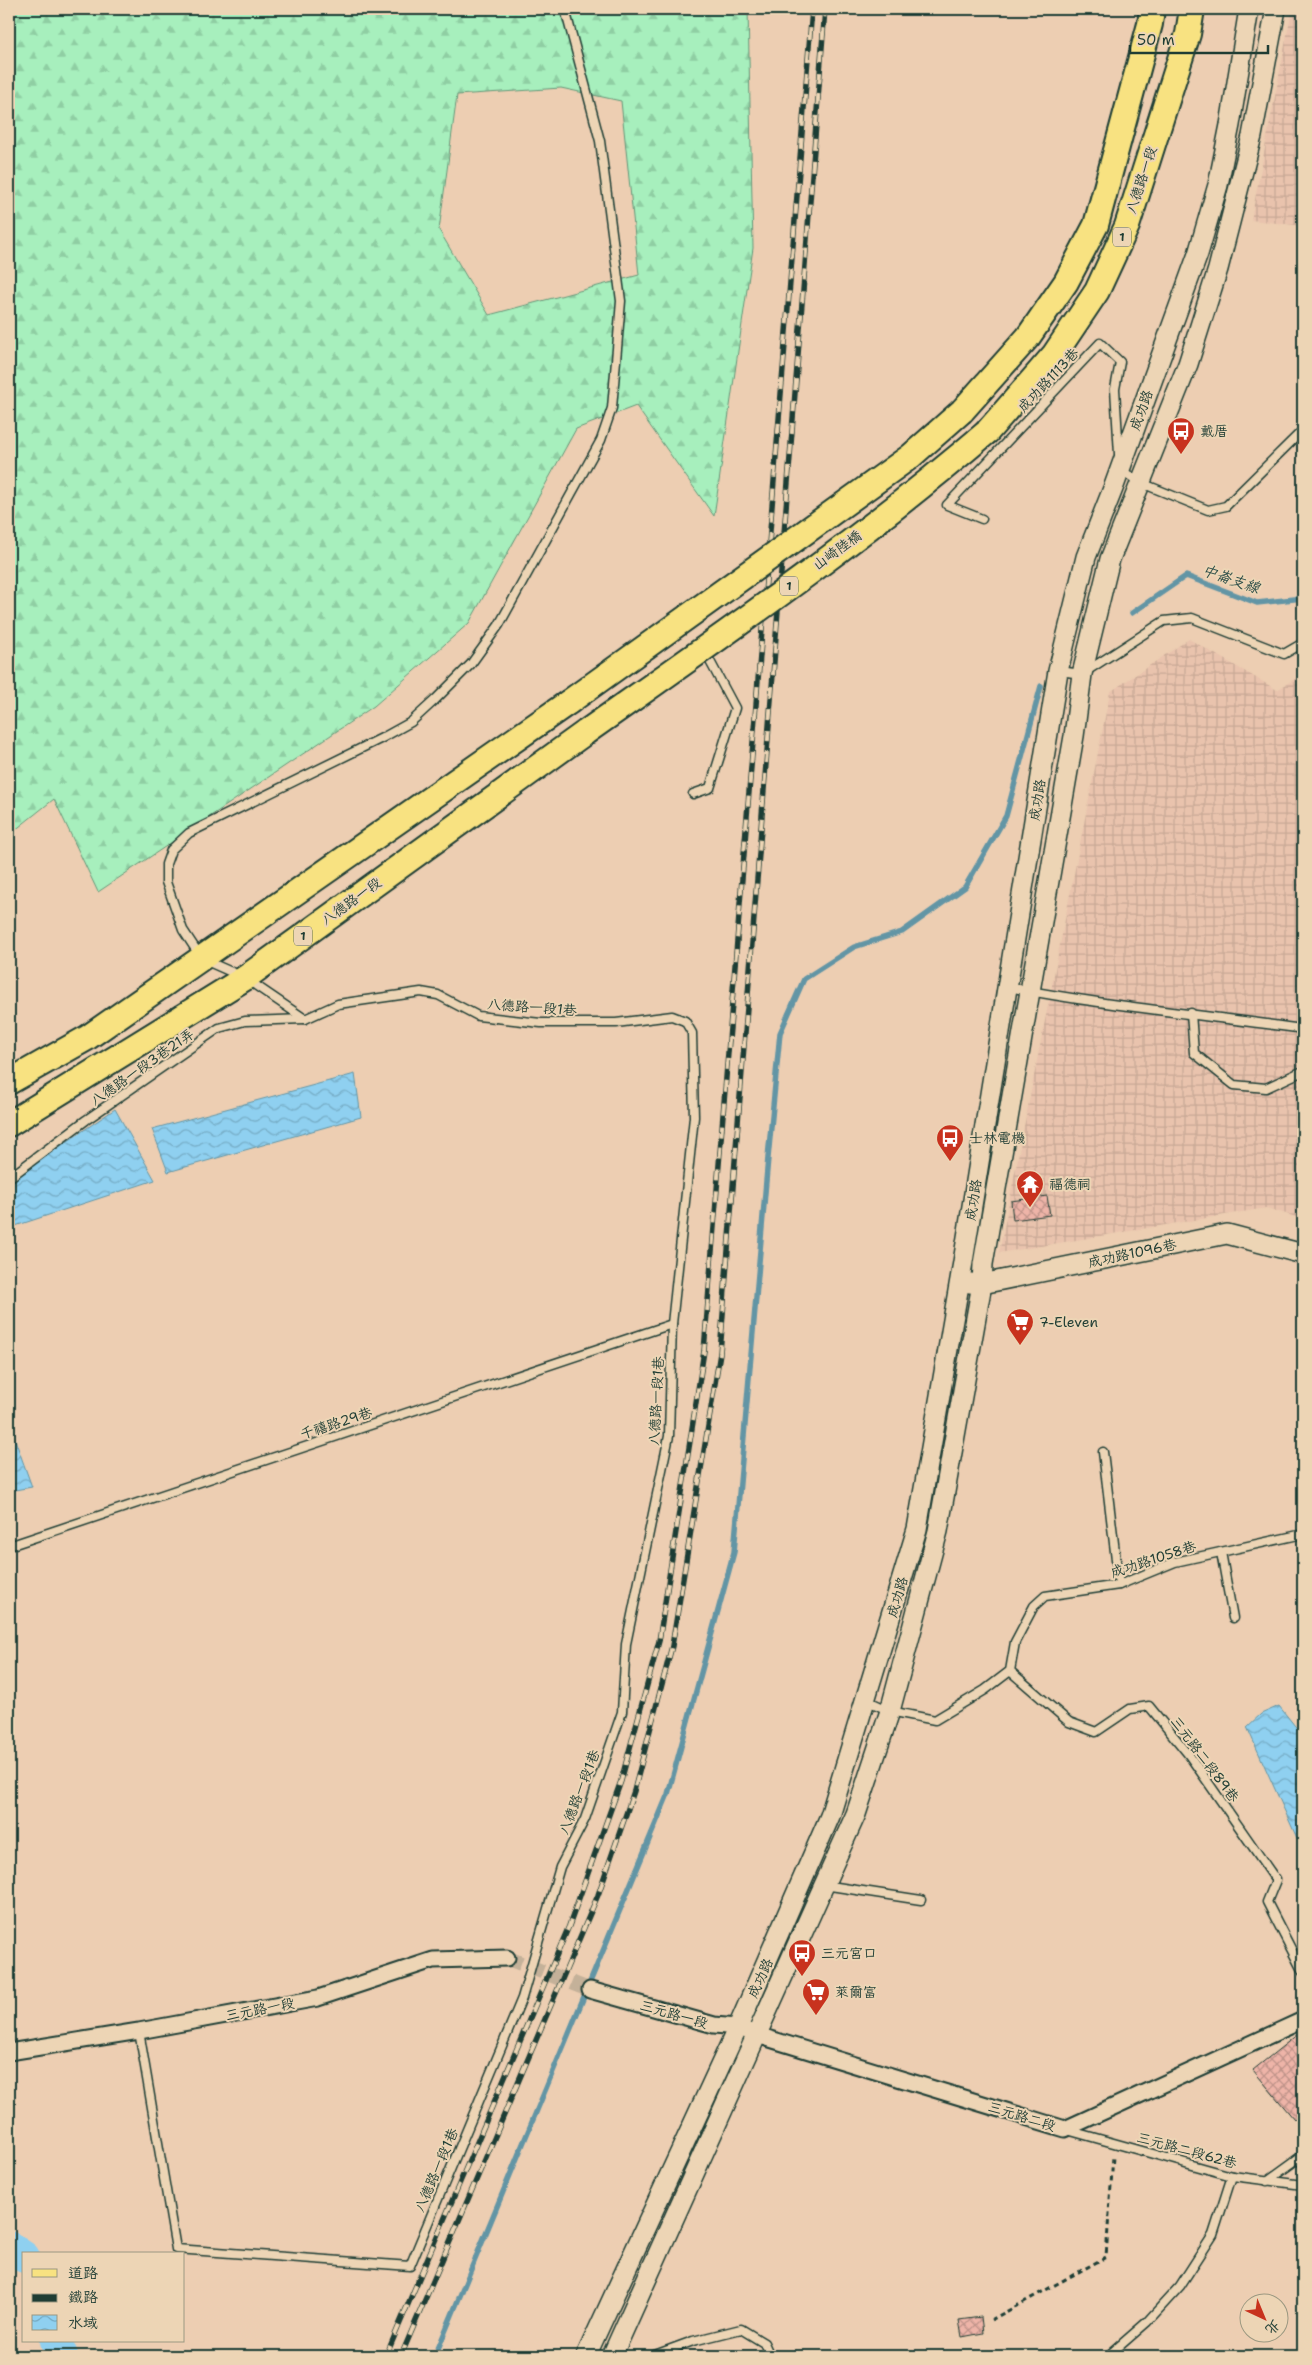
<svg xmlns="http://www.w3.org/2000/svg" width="1312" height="2365" font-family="'Shantell Sans','LXGW WenKai TC',sans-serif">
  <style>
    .industrial { fill: url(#industrial-grid) }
    .forest { fill: url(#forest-firs); stroke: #639678; fill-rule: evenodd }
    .water { fill: url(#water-waves); stroke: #6295a5 }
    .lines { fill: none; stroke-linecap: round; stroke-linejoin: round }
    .stream { stroke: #6295a5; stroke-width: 5.5 }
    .river { stroke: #8fd0f0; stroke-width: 32 }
    .building { fill: url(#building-cross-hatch); stroke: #1f3d34 }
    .minor-tunnel { stroke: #c4b199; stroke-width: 15; stroke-dasharray: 15 8; stroke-linecap: butt }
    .service-casing { stroke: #1f3d34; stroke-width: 11 }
    .minor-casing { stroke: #1f3d34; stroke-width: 19 }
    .tertiary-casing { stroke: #1f3d34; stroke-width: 22 }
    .primary-casing { stroke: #1f3d34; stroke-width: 28 }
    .path { stroke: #1f3d34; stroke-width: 3; stroke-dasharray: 5 4; stroke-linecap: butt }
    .service { stroke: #edd5b5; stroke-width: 8 }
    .minor { stroke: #edd5b5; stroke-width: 15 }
    .tertiary { stroke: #edd5b5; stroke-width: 19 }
    .primary { stroke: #f8e281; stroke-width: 24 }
    .rail-casing { stroke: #1f3d34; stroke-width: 5.5 }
    .rail { stroke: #edd5b5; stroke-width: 4; stroke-dasharray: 11; stroke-linecap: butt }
    .primary-bridge-casing { stroke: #1f3d34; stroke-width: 28; stroke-linecap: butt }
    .primary-bridge { stroke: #f8e281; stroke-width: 24 }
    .labels { text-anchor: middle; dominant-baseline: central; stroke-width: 4; stroke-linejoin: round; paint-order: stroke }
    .shield { fill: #edd5b5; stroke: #5d6b5b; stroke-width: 1 }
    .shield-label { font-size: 12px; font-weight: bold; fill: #1f3d34 }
    .street-label { font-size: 14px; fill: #1f3d34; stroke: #edd5b5 }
    .poi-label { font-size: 14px; fill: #1f3d34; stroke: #edd5b5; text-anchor: start }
    .water-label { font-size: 15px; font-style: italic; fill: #2a4c47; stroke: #edd5b5 }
  </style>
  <defs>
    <pattern id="industrial-grid" width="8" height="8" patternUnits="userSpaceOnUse" patternTransform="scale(1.25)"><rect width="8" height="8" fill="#e9c3ad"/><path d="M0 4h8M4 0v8" fill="none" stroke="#c7a895"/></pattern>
    <pattern id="forest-firs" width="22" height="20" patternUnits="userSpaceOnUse" patternTransform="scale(1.25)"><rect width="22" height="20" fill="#a7efbd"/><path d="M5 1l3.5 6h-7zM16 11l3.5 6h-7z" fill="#8fcea3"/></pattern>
    <pattern id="water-waves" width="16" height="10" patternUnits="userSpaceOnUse" patternTransform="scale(1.25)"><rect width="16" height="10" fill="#8fd0f0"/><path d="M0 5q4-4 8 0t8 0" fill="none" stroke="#74aac3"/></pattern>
    <pattern id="building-cross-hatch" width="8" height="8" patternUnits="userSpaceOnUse" patternTransform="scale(1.25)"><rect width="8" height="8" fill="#eeb4a8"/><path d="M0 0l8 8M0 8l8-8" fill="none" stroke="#c0948a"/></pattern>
  </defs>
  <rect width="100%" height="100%" fill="#edceb2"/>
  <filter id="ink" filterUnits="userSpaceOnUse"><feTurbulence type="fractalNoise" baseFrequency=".02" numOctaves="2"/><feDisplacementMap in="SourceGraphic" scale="10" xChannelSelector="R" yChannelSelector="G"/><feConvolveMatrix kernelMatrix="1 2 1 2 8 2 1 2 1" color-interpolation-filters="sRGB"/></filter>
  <g filter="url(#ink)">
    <g class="industrial">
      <polygon points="1292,9 1303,9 1303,226 1251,220"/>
      <polygon points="1189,639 1277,690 1303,674 1303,1219 1266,1208 999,1253 1110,692"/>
    </g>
    <path class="forest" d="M9 9H748L753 248 714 516 636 406 576 429 469 623 374 706 98 892 54 799 9 835ZM561 88 621 101 639 275 489 315 439 230 457 95Z"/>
    <g class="water">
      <polygon points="355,1074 361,1117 168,1172 152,1129"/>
      <polygon points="115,1109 155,1180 9,1228 9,1181"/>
      <polygon points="9,1423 32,1487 9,1491"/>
      <polygon points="1279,1706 1303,1736 1303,1843 1301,1847 1247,1727 1261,1714"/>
    </g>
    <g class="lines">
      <g class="stream">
        <polyline points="1132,613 1186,576 1257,603 1303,598"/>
        <polyline points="435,2356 668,1794 734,1552 768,1158 780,1033 804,979 854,947 902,932 965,887 1006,816 1041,686"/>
      </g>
      <g class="river">
        <polyline points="9,2247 24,2257"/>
        <polyline points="56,2341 62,2356"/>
      </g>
    </g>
    <g class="building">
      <polygon points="1047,1196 1050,1215 1013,1220 1011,1201"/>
      <polygon points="1303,2030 1303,2111 1294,2119 1253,2070"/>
      <polygon points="981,2317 983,2333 962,2337 959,2320"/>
    </g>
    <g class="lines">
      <polyline class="minor-tunnel" points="507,1958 590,1990"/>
      <g class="service-casing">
        <g id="service">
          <polyline points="1121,470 1139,482 1208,510 1226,506 1303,430"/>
          <polyline points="982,519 947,505 1100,343 1120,362 1115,389 1119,454"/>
          <polyline points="1059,671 1082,674 1164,621 1192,618 1284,654 1303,643"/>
          <polyline points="693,794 710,788 735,708 704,650"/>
          <path d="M1008 987C1106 1006 1205 1015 1303 1029"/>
          <polyline points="1191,1013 1194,1053 1234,1085 1266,1088 1303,1071"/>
          <polyline points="9,1178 86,1120 219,1028 245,1021 305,1019"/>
          <polyline points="1103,1452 1119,1585"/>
          <polyline points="9,1546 672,1324"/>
          <polyline points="1221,1552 1233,1618"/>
          <polyline points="1010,1671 1069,1722 1096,1732 1130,1709 1149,1706 1189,1755 1276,1880 1267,1902 1303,1972"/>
          <polyline points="866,1700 890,1711 935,1720 985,1690 1010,1671 1015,1642 1034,1606 1045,1596 1119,1585 1175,1562 1303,1534"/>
          <polyline points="824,1885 921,1900"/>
          <polyline points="139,2031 176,2249 410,2266 522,1998 560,1867 585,1819 622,1712 626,1644 669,1436 672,1324 694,1117 692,1033 685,1021 672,1016 616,1023 541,1023 478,1016 438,995 421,992 338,1004 305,1019 245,978 202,959 183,930 166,882 166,864 171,850 189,833 382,738 411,722 435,700 471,664 499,625 601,440 612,408 621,301 600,141 565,9"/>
          <polyline points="1067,2130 1232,2176 1303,2185"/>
          <polyline points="1267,2181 1303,2155"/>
          <polyline points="652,2356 693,2341 741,2329 764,2343 770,2356"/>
          <polyline points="1108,2356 1147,2322 1180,2286 1213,2235 1232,2176"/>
        </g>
      </g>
      <g class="minor-casing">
        <g id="minor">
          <polyline points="590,1990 714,2025 738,2027 757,2035 1065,2129 1303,2020"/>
          <polyline points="9,2052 139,2031 318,1998 433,1960 507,1958"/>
        </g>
      </g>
      <g class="tertiary-casing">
        <g id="tertiary">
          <polyline points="970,1283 982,1284 1227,1234 1303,1254"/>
          <polyline points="586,2356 738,2027 830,1816 917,1529 963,1262 1058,671 1086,557 1114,486 1198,254 1218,185 1230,125 1249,9"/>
          <polyline points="612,2356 856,1814 890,1711 938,1531 982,1284 983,1264 1074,736 1082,674 1110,559 1188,364 1218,269 1252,136 1276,9"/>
        </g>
      </g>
      <g class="primary-casing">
        <g id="primary">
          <polyline points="962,411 1028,337 1066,282 1096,225 1150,24 1152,9"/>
          <polyline points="987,432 1054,355 1097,291 1127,226 1188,34 1192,9"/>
          <polyline points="9,1082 87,1038 569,702"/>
          <polyline points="9,1124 245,978 586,732"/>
        </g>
      </g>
      <polyline class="path" points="991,2320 1106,2257 1113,2156"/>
      <use href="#service" class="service"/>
      <use href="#minor" class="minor"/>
      <use href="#tertiary" class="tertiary"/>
      <use href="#primary" class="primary"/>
      <g class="rail-casing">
        <g id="rail">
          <polyline points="386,2356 569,1926 621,1781 659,1641 704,1351 812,9"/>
          <polyline points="401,2356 598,1895 634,1791 672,1646 720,1353 825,9"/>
        </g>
      </g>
      <use href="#rail" class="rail"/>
      <g class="primary-bridge-casing">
        <g id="primary-bridge">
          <polyline points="569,702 911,456 962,411"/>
          <path d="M586 732C722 636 860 541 987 432"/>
        </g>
      </g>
      <use href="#primary-bridge" class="primary-bridge"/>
    </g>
  </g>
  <defs>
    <g id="bus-pin" transform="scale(1.4375)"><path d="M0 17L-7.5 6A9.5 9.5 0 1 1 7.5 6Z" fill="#c8321e" stroke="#edd5b5"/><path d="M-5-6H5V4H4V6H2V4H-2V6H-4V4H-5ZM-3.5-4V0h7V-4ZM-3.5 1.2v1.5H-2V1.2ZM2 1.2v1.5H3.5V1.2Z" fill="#fff"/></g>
    <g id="temple-pin" transform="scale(1.4375)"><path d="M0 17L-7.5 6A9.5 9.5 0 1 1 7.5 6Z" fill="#c8321e" stroke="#edd5b5"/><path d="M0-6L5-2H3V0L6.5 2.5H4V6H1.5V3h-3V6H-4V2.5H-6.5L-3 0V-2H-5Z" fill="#fff"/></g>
    <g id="supermarket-pin" transform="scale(1.4375)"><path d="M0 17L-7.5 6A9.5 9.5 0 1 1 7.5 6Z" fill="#c8321e" stroke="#edd5b5"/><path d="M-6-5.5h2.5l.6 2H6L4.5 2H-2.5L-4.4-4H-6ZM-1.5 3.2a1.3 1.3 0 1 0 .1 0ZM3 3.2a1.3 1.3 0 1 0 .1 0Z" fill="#fff"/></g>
  </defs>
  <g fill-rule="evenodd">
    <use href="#bus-pin" x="1181" y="431"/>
    <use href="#bus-pin" x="950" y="1138"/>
    <use href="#temple-pin" x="1030" y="1184"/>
    <use href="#supermarket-pin" x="1020" y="1322"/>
    <use href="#bus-pin" x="802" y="1953"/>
    <use href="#supermarket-pin" x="816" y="1992"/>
  </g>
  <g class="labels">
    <g class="shield">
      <rect x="1113" y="227.5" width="18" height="19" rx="4"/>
      <rect x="780" y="576.5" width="18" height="19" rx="4"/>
      <rect x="294" y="926.5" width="18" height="19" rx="4"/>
    </g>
    <g class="shield-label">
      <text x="1122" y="237">1</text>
      <text x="789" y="586">1</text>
      <text x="303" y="936">1</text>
    </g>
    <g class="street-label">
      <text transform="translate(1141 180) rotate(-72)">八德路一段</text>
      <text transform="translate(1048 380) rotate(-47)">成功路1113巷</text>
      <text transform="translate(1141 410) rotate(-70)">成功路</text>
      <text transform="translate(837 550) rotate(-36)">山崎陸橋</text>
      <text transform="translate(1037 800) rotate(-81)">成功路</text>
      <text transform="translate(351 901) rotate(-36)">八德路一段</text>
      <text transform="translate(532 1007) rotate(4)">八德路一段1巷</text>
      <text transform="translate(142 1067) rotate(-35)">八德路一段3巷21弄</text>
      <text transform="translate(973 1200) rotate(-81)">成功路</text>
      <text transform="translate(1132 1253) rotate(-12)">成功路1096巷</text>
      <text transform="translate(656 1401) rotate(-87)">八德路一段1巷</text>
      <text transform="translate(336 1423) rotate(-18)">千禧路29巷</text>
      <text transform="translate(1153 1559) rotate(-18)">成功路1058巷</text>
      <text transform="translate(897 1597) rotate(-74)">成功路</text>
      <text transform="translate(1205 1759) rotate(53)">三元路二段89巷</text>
      <text transform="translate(579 1792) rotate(-69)">八德路一段1巷</text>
      <text transform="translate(760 1978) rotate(-66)">成功路</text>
      <text transform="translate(260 2009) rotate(-11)">三元路一段</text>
      <text transform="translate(674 2014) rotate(16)">三元路一段</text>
      <text transform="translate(1022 2116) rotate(17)">三元路二段</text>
      <text transform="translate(1187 2150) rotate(15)">三元路二段62巷</text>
      <text transform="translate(436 2170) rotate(-67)">八德路一段1巷</text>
    </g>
    <g class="poi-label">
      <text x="1200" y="431">戴厝</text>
      <text x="969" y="1138">士林電機</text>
      <text x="1049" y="1184">福德祠</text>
      <text x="1039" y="1322">7-Eleven</text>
      <text x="821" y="1953">三元宮口</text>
      <text x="835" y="1992">萊爾富</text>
    </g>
    <g class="water-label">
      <text transform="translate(1231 579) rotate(19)">中崙支線</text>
    </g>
  </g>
  <rect width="1312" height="2365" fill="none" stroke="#edd5b5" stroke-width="30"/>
  <rect x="15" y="15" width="1282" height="2335" fill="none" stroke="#1f3d34" stroke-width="2" filter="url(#ink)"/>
  <rect x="22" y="2252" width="162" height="90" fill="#edd5b5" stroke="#9b9881"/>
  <rect x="32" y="2269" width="25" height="8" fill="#f8e281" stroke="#9b9881"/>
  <text x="68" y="2278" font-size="15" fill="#1f3d34">道路</text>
  <rect x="32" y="2294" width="25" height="8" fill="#1f3d34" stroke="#9b9881"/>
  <text x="68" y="2302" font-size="15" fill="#1f3d34">鐵路</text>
  <rect x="32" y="2315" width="25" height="15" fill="url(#water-waves)" stroke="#9b9881"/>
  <text x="68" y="2328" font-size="15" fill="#1f3d34">水域</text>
  <g transform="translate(1264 2318) rotate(136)"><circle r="24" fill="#edd5b5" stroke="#9b9881"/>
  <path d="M0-4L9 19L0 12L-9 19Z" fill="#c8321e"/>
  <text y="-8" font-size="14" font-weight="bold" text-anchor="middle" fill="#1f3d34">北</text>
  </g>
  <path d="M1130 45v8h138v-8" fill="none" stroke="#1f3d34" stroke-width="2.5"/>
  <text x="1137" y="45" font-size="15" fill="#1f3d34" stroke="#edd5b5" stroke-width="4" paint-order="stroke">50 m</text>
</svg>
